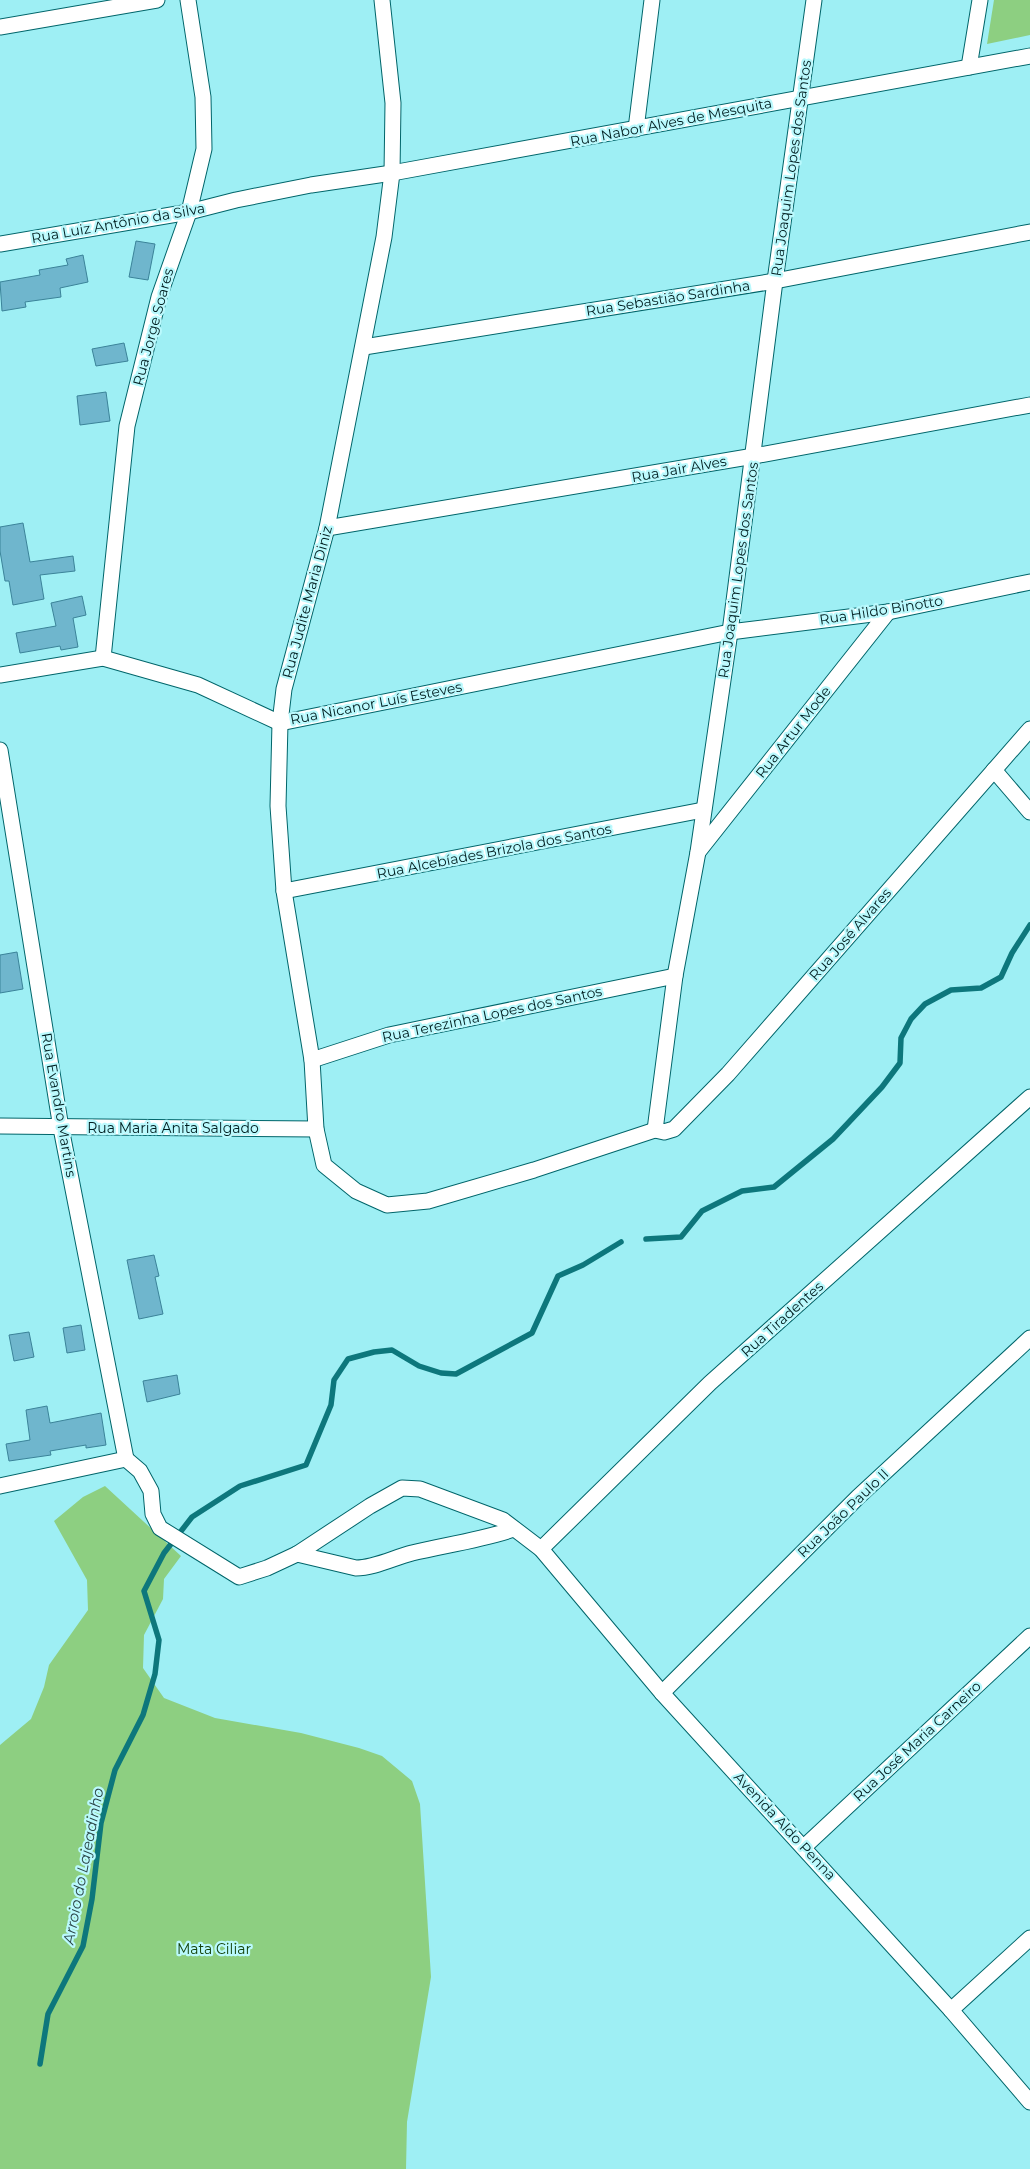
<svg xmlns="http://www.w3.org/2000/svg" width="1030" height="2169" font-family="Montserrat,sans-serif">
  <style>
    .green { fill: #8dcf81 }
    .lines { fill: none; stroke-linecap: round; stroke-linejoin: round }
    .stream { stroke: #0d777c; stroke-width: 5.5 }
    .building { fill: #6fb6cd; stroke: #3b8399 }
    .street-casing { stroke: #00656a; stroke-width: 17 }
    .street { stroke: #fff; stroke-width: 15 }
    .labels { text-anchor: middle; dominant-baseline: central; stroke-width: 4.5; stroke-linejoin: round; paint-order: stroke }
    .street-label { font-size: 14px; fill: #001e20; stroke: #baf9fd }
    .park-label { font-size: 14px; fill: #124008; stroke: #baf9fd }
    .water-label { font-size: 15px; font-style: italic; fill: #2a4446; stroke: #baf9fd }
  </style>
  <rect width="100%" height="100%" fill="#9eeff4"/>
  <g class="green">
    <polygon points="994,0 1030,0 1030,35 987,44"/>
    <polygon points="105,1486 181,1556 164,1579 163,1599 144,1635 143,1668 164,1698 215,1718 301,1733 359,1748 382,1756 412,1781 420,1804 431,1977 407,2122 406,2169 0,2169 0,1745 31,1719 44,1687 49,1665 88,1610 87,1580 54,1521 83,1497"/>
  </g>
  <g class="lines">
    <g class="stream">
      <polyline points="646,1239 681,1237 702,1211 742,1191 774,1187 833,1139 882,1087 900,1063 901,1038 911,1019 925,1004 951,990 981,988 1001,977 1012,953 1030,925"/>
      <polyline points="40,2064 48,2014 83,1946 92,1899 101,1823 115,1770 143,1715 155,1674 159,1640 144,1591 164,1553 192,1517 240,1486 306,1465 331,1405 334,1380 348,1359 374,1352 392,1350 419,1366 441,1373 456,1374 532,1333 558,1276 583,1265 621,1242"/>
    </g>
  </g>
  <g class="building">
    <polygon points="136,241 155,244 148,280 129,277"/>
    <polygon points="83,255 88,282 60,288 61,297 25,302 26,307 2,311 0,282 40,275 39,270 68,265 66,259"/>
    <polygon points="124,343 128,361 96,366 92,349"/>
    <polygon points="106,392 110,421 80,425 77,396"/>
    <polygon points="23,523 30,562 73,556 75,571 40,575 44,599 13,605 9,581 5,581 0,551 0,527"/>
    <polygon points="82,596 86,615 73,618 78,647 61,650 60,646 20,653 16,633 56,626 51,603"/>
    <polygon points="17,952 23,989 0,993 0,955"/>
    <polygon points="154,1255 159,1276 155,1277 163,1314 139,1319 127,1260"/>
    <polygon points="81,1325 85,1350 67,1353 63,1328"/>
    <polygon points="29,1332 34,1357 14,1361 9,1335"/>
    <polygon points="177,1375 180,1394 147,1402 143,1381"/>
    <polygon points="47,1406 50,1423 101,1413 106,1445 86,1448 86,1445 50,1451 51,1455 9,1461 6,1444 30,1440 26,1410"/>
  </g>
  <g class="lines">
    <g class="street-casing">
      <g id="street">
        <polyline points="382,0 393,103 392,173 384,237 327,528 284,689 280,723 278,806 284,891 312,1060 316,1129 324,1165 356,1191 387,1205 428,1201 534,1170 655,1130"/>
        <polyline points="814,0 775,281 730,632 698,852 675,976 655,1130 664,1132 674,1129 728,1074 1030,729"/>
        <polyline points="0,27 157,0"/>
        <polyline points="969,67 980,0"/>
        <polyline points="636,129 652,0"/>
        <polyline points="0,244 189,212 236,200 311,185 392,173 1030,56"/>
        <polyline points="364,347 775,281 1030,232"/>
        <polyline points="327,528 754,456 1030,405"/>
        <polyline points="103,658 127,426 159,297 189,212 204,149 203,97 188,0"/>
        <polyline points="0,675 103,658 198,685 280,723 730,632 888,612 1030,582"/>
        <polyline points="0,750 61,1128 126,1459"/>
        <polyline points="994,770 1030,812"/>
        <polyline points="698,852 888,612"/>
        <polyline points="284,891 703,810"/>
        <polyline points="312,1060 389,1035 675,976"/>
        <polyline points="0,1126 316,1129"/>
        <polyline points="126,1459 140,1471 151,1491 153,1514 160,1528 239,1577 267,1568 297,1554 370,1506 402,1488 420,1489 503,1520 541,1549 662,1693 951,2010 1030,2102"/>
        <polyline points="0,1486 126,1459"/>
        <polyline points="541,1549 710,1383 1030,1097"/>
        <path d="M297 1554 356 1568C374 1568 393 1558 412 1553 446 1545 481 1540 514 1529"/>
        <polyline points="662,1693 858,1497 1030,1338"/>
        <polyline points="804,1847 1030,1636"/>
        <polyline points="951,2010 1030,1938"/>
      </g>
    </g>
    <use href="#street" class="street"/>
  </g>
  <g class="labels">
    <g class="street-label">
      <text transform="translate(671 122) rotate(-11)">Rua Nabor Alves de Mesquita</text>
      <text transform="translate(791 168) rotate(-82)">Rua Joaquim Lopes dos Santos</text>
      <text transform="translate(118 223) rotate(-10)">Rua Luiz Antônio da Silva</text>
      <text transform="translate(668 298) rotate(-9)">Rua Sebastião Sardinha</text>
      <text transform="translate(153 327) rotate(-75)">Rua Jorge Soares</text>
      <text transform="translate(679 469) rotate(-10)">Rua Jair Alves</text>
      <text transform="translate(738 570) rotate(-82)">Rua Joaquim Lopes dos Santos</text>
      <text transform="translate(307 602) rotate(-75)">Rua Judite Maria Diniz</text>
      <text transform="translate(881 610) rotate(-9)">Rua Hildo Binotto</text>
      <text transform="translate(376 703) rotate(-11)">Rua Nicanor Luís Esteves</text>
      <text transform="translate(793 732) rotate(-52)">Rua Artur Mode</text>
      <text transform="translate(494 851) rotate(-11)">Rua Alcebíades Brizola dos Santos</text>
      <text transform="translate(850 934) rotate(-49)">Rua José Alvares</text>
      <text transform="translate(492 1014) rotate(-12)">Rua Terezinha Lopes dos Santos</text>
      <text transform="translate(59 1105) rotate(80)">Rua Evandro Martins</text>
      <text x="173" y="1128">Rua Maria Anita Salgado</text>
      <text transform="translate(782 1319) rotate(-42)">Rua Tiradentes</text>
      <text transform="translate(843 1513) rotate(-44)">Rua João Paulo II</text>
      <text transform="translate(917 1741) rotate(-43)">Rua José Maria Carneiro</text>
      <text transform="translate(785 1826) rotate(47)">Avenida Aldo Penna</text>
    </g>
    <g class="park-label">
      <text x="214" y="1949">Mata Ciliar</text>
    </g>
    <g class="water-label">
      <text transform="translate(83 1866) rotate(-79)">Arroio do Lajeadinho</text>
    </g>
  </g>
</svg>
